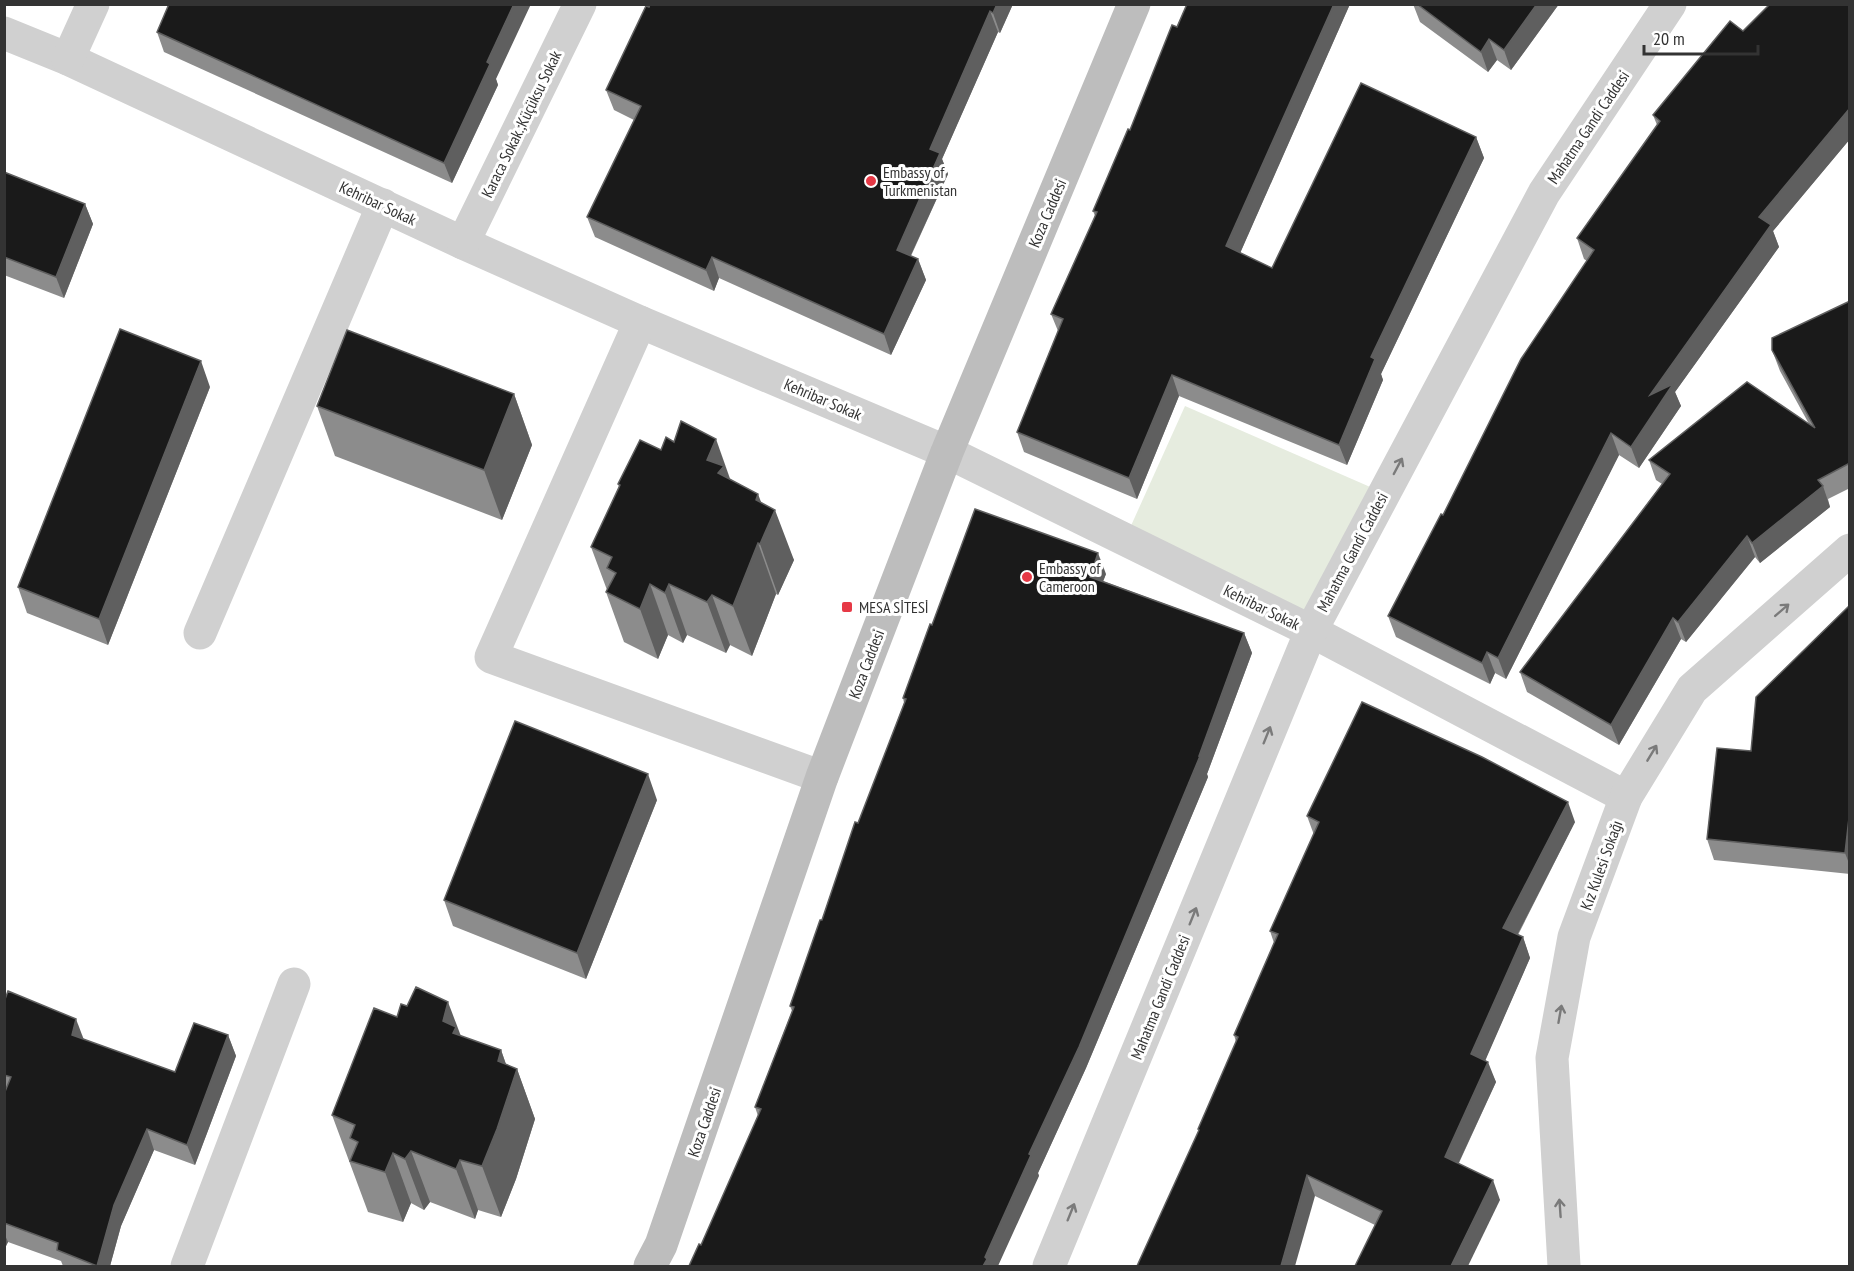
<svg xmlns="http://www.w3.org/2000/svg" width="1854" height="1271" font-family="'PT Sans Narrow',sans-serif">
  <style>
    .green { fill: #e6ecdf }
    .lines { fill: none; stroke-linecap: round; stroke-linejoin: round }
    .street { stroke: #d0d0d0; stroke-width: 33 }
    .secondary { stroke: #bdbdbd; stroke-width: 33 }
    .wall { fill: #8c8c8c }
    .shaded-wall { fill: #5f5f5f }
    .building { fill: #1a1a1a; stroke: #5f5f5f; stroke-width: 1.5 }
    .oneway { stroke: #7a7a7a }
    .poi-dot { fill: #e63946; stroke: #fff; stroke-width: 2 }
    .labels { text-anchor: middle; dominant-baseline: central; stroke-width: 6; stroke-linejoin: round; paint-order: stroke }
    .street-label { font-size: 16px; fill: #333; stroke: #fff }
    .poi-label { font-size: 16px; fill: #333; stroke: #fff; text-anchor: start }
  </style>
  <rect width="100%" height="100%" fill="#fff"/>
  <polygon class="green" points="1185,406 1384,493 1311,631 1125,539"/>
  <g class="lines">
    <g class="street">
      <polyline points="4,33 68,59 463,243 640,322 947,452 1311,631 1626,797"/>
      <polyline points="68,59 93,4"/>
      <polyline points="463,243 580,4"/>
      <polyline points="640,322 491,657 822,777"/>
      <polyline points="200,633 383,205"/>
      <polyline points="187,1266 294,984"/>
      <polyline points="1049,1266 1311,631 1544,193 1670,4"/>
      <polyline points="1564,1266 1552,1058 1574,937 1626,797 1692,689 1850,550"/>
    </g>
    <polyline class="secondary" points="650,1266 661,1245 822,777 947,452 1134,4"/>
  </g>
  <g class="wall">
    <polygon points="650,4 1013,4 1000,33 998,32 942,159 948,174 911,256 918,259 926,280 891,355 719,278 714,291 595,237 587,217 634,120 614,110 606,90"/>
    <polygon points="1187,4 1350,4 1240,253 1272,268 1476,137 1484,158 1381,374 1383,380 1347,465 1179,396 1137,499 1024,452 1017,432 1058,331 1051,314 1095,216 1093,211"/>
    <polygon points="1413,4 1559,4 1511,70 1497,60 1488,72 1420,22"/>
    <polygon points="1850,4 1850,139 1773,231 1779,247 1675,392 1681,406 1639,468 1619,455 1506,679 1495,673 1490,684 1396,637 1388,616 1443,515 1587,261 1584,259 1577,238 1657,125 1653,115 1743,31"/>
    <polygon points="157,32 496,79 498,85 452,183 164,52"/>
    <polygon points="4,172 85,204 93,224 64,298 4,275"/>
    <polygon points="1850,301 1850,488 1828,499 1830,507 1760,563 1755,557 1686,642 1681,639 1619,745 1527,692 1520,672 1662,484 1656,480 1649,460 1809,424 1780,371 1772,350"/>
    <polygon points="210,387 108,645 27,613 18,587"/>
    <polygon points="514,394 532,445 502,520 335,456 317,406"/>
    <polygon points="661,450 731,480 762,503 794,560 778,595 776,594 752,656 730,645 726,653 687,635 683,643 668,635 658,659 624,642 606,592 607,590 591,547 619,487 618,484"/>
    <polygon points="1106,574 1103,581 1244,633 1252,653 1207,774 1208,777 1086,1068 1038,1173 1039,1176 701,1245 758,1116 755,1107 792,1011 790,1006 822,920 904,703 903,698 932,625"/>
    <polygon points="1850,605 1850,874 1714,860 1707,839 1751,751"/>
    <polygon points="657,800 586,979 453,926 444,900"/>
    <polygon points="1307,816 1575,822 1518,935 1523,937 1530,958 1485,1060 1496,1082 1459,1163 1500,1200 1375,1225 1315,1196 1199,1132 1198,1129 1236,1042 1234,1035 1274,943 1270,931 1314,835"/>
    <polygon points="4,1002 83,1039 175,1072 228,1035 236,1056 195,1165 154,1150 121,1226 110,1266 63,1266 61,1261 8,1242 6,1246 4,1245"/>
    <polygon points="397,1017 461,1036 501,1050 506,1064 517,1069 535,1119 516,1179 501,1217 478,1210 475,1219 430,1202 424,1210 411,1203 403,1222 368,1212 332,1115"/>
  </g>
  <g class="shaded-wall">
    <polygon points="514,4 531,4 496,79 498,85 452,183 444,163 487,62"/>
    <polygon points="997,4 1013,4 1000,33 993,13"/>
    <polygon points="1334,4 1350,4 1234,267 1226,246"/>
    <polygon points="1537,4 1559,4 1511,70 1504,50"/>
    <polygon points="990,11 998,32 942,159 948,174 904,270 897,250 930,149"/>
    <polygon points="1489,39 1497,60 1488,72 1481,52"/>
    <polygon points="1850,108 1850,139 1773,231 1779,247 1675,392 1681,406 1639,468 1631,447 1650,395 1759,217"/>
    <polygon points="1476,137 1484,158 1381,374 1383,380 1347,465 1339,445 1371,357"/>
    <polygon points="85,204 93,224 64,298 56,277"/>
    <polygon points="712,257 719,278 714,291 706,270"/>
    <polygon points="918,259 926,280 891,355 884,334"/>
    <polygon points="201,361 210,387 108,645 99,619"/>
    <polygon points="1172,375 1179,396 1137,499 1129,478"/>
    <polygon points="514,394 532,445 502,520 484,470"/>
    <polygon points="1611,433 1619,455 1506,679 1498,658"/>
    <polygon points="716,439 734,490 733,492 707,460"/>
    <polygon points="1823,486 1830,507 1760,563 1752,543"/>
    <polygon points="758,494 769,523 775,510 794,560 778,595 760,544 756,500"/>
    <polygon points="1747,536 1755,557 1686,642 1678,622"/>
    <polygon points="758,543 776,594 752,656 733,606"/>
    <polygon points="1098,553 1106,574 1097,597 1090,577"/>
    <polygon points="650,584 668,635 658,659 640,609"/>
    <polygon points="669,584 687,635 683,643 665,593"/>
    <polygon points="712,595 730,645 726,653 707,602"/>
    <polygon points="1673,618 1681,639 1619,745 1611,725"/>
    <polygon points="1244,633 1252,653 1207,774 1208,777 1086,1068 1038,1173 1039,1176 998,1266 983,1266 985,1257 1199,756"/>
    <polygon points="1487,652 1495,673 1490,684 1482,663"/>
    <polygon points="648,774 657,800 586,979 577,953"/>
    <polygon points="1568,802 1575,822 1510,949 1503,928"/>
    <polygon points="1850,809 1850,866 1845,853"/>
    <polygon points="1523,937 1530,958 1479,1075 1471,1054"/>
    <polygon points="448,1002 467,1052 443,1021"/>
    <polygon points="76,1019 84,1040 72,1035"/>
    <polygon points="228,1035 236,1056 195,1165 187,1145"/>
    <polygon points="501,1050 512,1082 517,1069 535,1119 516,1179 501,1217 482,1166 498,1061"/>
    <polygon points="1488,1062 1496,1082 1452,1177 1445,1157"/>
    <polygon points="147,1129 154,1150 121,1226 110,1266 97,1266 114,1205"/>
    <polygon points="411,1151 430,1202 424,1210 405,1159"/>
    <polygon points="393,1153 411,1203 403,1222 385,1172"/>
    <polygon points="460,1160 478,1210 475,1219 456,1169"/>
    <polygon points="1307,1175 1315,1196 1295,1266 1281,1266"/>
    <polygon points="1493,1180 1500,1200 1468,1266 1451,1266"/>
    <polygon points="4,1233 8,1242 6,1246 4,1243"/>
  </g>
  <g class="building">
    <polygon points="169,4 514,4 487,62 490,64 444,163 157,32"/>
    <polygon points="650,4 997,4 993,13 990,11 930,149 940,153 897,250 918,259 884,334 712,257 706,270 587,217 641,106 606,90 646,6 649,7"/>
    <polygon points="1187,4 1334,4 1226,246 1272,268 1361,83 1476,137 1371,357 1375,359 1339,445 1172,375 1129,478 1017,432 1063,319 1051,314 1097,212 1093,211 1128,129 1130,130 1172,25 1177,27"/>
    <polygon points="1417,4 1537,4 1504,50 1489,39 1481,52"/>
    <polygon points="1770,4 1850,4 1850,108 1759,217 1771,225 1650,395 1673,384 1631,447 1611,433 1498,658 1487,652 1482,663 1388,616 1441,514 1443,515 1521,359 1594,250 1577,238 1660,121 1653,115 1730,21 1743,31"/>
    <polygon points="4,172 85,204 56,277 4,257"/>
    <polygon points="1850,301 1850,463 1818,480 1823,486 1752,543 1747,536 1678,622 1673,618 1611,725 1520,672 1670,474 1649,460 1747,382 1815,428 1772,350 1772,338"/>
    <polygon points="120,329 201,361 99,619 18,587"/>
    <polygon points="347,330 514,394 484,470 317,406"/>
    <polygon points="681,421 716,439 707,460 724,466 718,473 758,494 756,500 775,510 760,544 758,543 733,606 712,595 707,602 669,584 665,593 650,584 640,609 606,592 616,573 607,568 612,557 591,547 620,485 618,484 640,440 661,450 666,437 674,442"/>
    <polygon points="975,509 1098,553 1090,577 1244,633 1199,756 1200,756 1079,1047 1029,1154 1031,1155 985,1257 987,1259 983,1266 689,1266 699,1244 701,1245 761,1109 755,1107 794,1007 790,1006 820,920 822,920 855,822 858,823 906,699 903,698 930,624 932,625"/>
    <polygon points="1850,605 1850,809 1845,853 1707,839 1717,748 1751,751 1756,697"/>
    <polygon points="1362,702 1482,757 1568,802 1503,928 1523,937 1471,1054 1488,1062 1445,1157 1493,1180 1451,1266 1355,1266 1382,1211 1307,1175 1281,1266 1137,1266 1199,1130 1198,1129 1238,1037 1234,1035 1278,934 1270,931 1319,822 1307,816"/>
    <polygon points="515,721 648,774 577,953 444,900"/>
    <polygon points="416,987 448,1002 443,1021 456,1027 453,1033 501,1050 498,1061 517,1069 497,1129 482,1166 460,1160 456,1169 411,1151 405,1159 393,1153 385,1172 350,1161 358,1142 350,1138 355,1125 332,1115 374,1008 397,1017 401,1004 407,1006"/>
    <polygon points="8,991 76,1019 72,1035 175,1072 194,1023 228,1035 187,1145 147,1129 114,1205 97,1266 57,1250 58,1243 4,1223 4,1094 11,1077 4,1075 4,1002"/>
  </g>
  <defs><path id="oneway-shaft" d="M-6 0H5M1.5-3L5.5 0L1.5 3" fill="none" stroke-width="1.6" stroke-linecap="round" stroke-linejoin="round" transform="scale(1.5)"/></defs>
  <g class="oneway">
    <use href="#oneway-shaft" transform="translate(1398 466) rotate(-62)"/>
    <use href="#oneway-shaft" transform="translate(1782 610) rotate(-41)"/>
    <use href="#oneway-shaft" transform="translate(1267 735) rotate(-68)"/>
    <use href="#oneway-shaft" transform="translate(1652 753) rotate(-59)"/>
    <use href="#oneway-shaft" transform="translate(1193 916) rotate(-68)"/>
    <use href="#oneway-shaft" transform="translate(1560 1014) rotate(-80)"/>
    <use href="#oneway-shaft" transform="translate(1560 1208) rotate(-94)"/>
    <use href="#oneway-shaft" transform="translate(1071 1212) rotate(-68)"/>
  </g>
  <g class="poi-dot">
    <circle cx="871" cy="181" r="6"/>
    <circle cx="1027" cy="577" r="6"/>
    <rect x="841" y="601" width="12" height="12" rx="3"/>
  </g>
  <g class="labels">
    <g class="street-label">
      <text transform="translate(521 124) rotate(-64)">Karaca Sokak.;Küçüksu Sokak</text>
      <text transform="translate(1588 127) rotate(-56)">Mahatma Gandi Caddesi</text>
      <text transform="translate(378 203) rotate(25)">Kehribar Sokak</text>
      <text transform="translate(1047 213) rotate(-67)">Koza Caddesi</text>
      <text transform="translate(823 399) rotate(23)">Kehribar Sokak</text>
      <text transform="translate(1352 552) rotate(-62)">Mahatma Gandi Caddesi</text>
      <text transform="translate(1262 607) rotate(26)">Kehribar Sokak</text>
      <text transform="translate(866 664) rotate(-69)">Koza Caddesi</text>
      <text transform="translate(1601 865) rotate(-70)">Kız Kulesi Sokağı</text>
      <text transform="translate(1160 997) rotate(-68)">Mahatma Gandi Caddesi</text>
      <text transform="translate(704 1122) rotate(-71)">Koza Caddesi</text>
    </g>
    <g class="poi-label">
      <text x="883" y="172">Embassy of<tspan x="883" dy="18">Turkmenistan</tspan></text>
      <text x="1039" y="568">Embassy of<tspan x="1039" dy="18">Cameroon</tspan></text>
      <text x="859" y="607">MESA SİTESİ</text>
    </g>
  </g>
  <rect width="1854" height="1271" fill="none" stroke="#333333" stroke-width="12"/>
  <path d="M1644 45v9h114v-9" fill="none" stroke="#333333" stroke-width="3"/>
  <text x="1653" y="45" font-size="18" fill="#333333" stroke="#ffffff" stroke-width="4.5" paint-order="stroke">20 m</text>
</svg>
